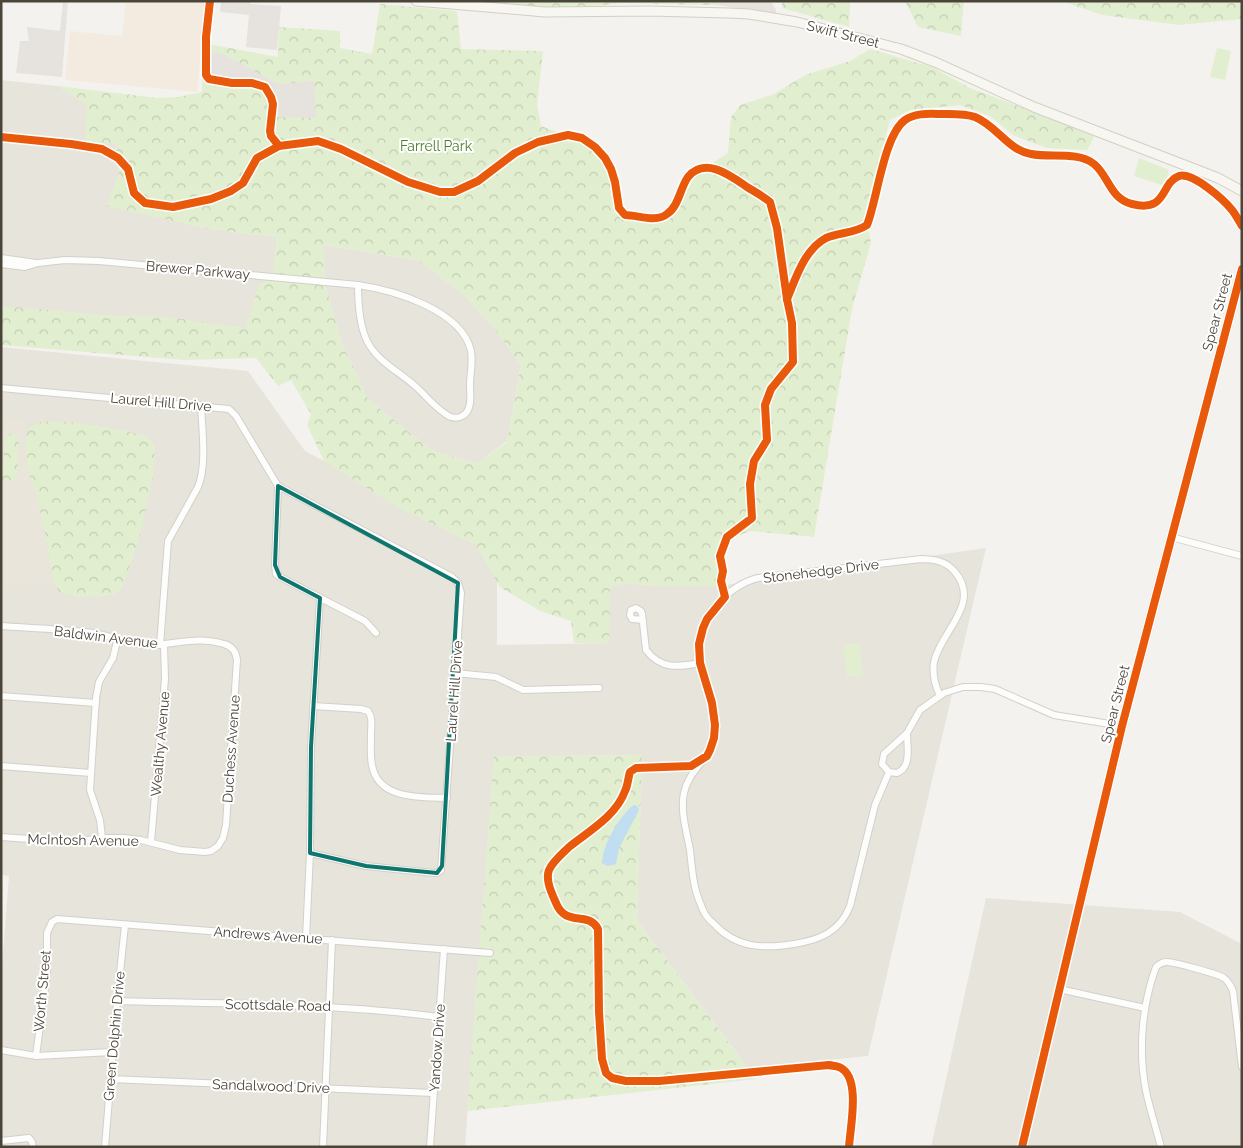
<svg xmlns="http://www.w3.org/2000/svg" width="1243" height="1148" font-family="Raleway,sans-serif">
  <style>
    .residential { fill: #e7e4dc }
    .commercial { fill: #f3ebdf }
    .education { fill: #eae5da }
    .green { fill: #e1eecf }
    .forest { fill: url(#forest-crowns); fill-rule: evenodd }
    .parking { fill: #e6e3df }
    .water { fill: #c0ddf1 }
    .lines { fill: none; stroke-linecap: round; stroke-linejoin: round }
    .street-casing { stroke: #d2d0cb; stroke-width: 8 }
    .secondary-casing { stroke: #d3cfc5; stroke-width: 11 }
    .street { stroke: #fdfdfc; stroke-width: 6 }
    .secondary { stroke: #f7f6f1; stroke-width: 9 }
    .cycleway-casing { stroke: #fff; stroke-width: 11 }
    .cycleway { stroke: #e8590c; stroke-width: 8 }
    .marked { fill: none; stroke: #0f766e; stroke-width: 4; stroke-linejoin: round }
    .labels { text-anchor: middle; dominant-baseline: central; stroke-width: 4; stroke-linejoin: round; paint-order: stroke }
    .street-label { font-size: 14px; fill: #4b4439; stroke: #fff }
    .park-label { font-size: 14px; fill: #4a7f2a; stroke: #fff }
  </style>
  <defs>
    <pattern id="forest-crowns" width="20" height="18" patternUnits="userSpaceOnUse" patternTransform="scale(1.25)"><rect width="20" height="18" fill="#e1eecf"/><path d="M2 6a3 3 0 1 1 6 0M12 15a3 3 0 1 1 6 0" fill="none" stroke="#c3cdb2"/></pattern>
  </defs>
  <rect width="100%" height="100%" fill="#f4f2ee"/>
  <g class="residential">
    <polygon points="1,80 58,86 87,105 116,144 119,175 107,205 209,229 277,237 268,335 1,308"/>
    <polygon points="322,245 417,260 462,293 492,325 521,365 507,441 476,464 431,450 368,399 342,344 326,287"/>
    <polygon points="1,347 248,371 305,451 497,551 497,645 609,643 609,587 625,583 655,586 719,586 986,548 868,1056 748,1068 637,920 642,755 494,757 465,1147 1,1147 1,979 9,876 1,875"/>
    <polygon points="986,898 1180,912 1242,944 1242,1147 931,1147"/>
  </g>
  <polygon class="commercial" points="126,1 206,1 197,92 65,80 70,31 122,36"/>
  <polygon class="education" points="1,419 24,421 25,448 29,469 40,511 54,583 1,585"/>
  <g class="green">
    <polygon points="1217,48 1231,51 1225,80 1210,77"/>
    <polygon points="1139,158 1169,170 1165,186 1134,176"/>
    <polygon points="859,643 863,675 847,677 843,645"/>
  </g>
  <g class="forest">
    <polygon points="469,1 723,1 717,5 621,3 569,9 539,8"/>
    <polygon points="782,1 850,1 849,27 782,8"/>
    <polygon points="905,1 964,1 961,36 918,27"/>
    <polygon points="1061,1 1242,1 1242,19 1179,25 1102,15"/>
    <path d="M380 4 457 11 461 49 543 51 537 105 541 126C570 137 596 142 610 172 616 184 617 200 620 213L658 219 673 214 697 173 728 153 731 117 740 105 774 94 805 75 850 61 870 49 932 67 970 88 1095 135 1087 150 1047 148 1013 135 990 116 960 105 910 110 890 120 865 212 871 243 852 309 814 537 751 531 722 541 719 586H655L625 583 610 587 609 643H574L571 621 540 611 500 587 476 545 395 506 324 461 307 425 311 414 291 380 278 386 256 358 184 360 1 345V306L118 316 168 317 245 328 259 285 273 274 277 237 209 229 106 206 119 175 116 144 85 142 87 105 58 86 158 98 178 97 202 92 203 43 278 57 279 27 340 31V48L372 54ZM323 245 417 260 462 293 492 325 521 365 507 442 476 464 431 450 368 399 342 344 326 287Z"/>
    <path d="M51 421C85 423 117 428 149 437L155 446 153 477 139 540 122 588 115 594 98 597 73 596 59 592 54 583C49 559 46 534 40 511 35 490 19 451 28 431 32 422 42 422 51 421Z"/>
    <polygon points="9,434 16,435 19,439 17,478 13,481 2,480 5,439"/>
    <polygon points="642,755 637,920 756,1079 467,1111 494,756"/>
  </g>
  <g class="parking">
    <polygon points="63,1 68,1 62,77 16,73 20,41 29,41 27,27 60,31"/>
    <polygon points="221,1 250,1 250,4 281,6 277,50 246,47 249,15 220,12"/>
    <polygon points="723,1 771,2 776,10 776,14 717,5"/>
    <polygon points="210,52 219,52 278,84 314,81 316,118 276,117 276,104 272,92 259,81 232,81 211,76"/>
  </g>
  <path class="water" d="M634 805 637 806 639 810 619 848 616 864 608 866 603 864C599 850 622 812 634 805Z"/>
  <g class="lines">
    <g class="street-casing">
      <g id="street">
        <polyline points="1,137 71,144 102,149"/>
        <polyline points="1,258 36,263"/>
        <polyline points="1,264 25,267 38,263 65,260 99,261 358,285"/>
        <path d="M358 285C393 290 462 310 471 351 473 362 470 374 470 385 470 394 473 411 462 416 460 418 454 418 451 417 437 411 425 394 414 385 398 371 377 361 367 341 359 324 358 304 358 285Z"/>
        <polyline points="1,388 229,409 236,416 278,486 452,577 458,583 461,593 441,870 437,873 434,873 366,866 310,853"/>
        <polyline points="278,486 275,565 276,574 280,577 365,621 376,633"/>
        <polyline points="1171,537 1242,556"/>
        <path d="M643 620 632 619 630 615 631 610 636 608 641 611 642 614 646 650C661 670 679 667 700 663"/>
        <path d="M1 626C31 628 63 629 93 633 111 636 125 643 145 645 173 646 194 635 224 644 232 646 236 652 237 660L226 825 223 838 218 846 211 851 205 852 180 850 141 840 123 838H104L73 842 1 837"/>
        <path d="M160 645 168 541 198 487C207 466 202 428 201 405"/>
        <polyline points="455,673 496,677 523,690 599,688"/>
        <polyline points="1,696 96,703"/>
        <path d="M313 706 361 709 368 711C373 718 371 725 371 734 371 744 370 755 372 765 378 800 420 797 447 798"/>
        <path d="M907 733C907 747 912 767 897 773L889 772 882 764 884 754 907 733 920 710 944 693 963 687H981L995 689 1054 715 1122 726"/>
        <polyline points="1,766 91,773"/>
        <path d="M889 772 875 805 850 906C840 932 819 940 794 944 763 949 736 948 714 924 708 919 703 912 701 905 693 888 692 868 690 850 687 833 680 811 684 793 688 771 710 759 715 738 717 724 714 709 710 697 698 661 691 635 717 605 728 592 742 582 758 578L921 559C934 559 946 561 955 572 982 604 940 632 934 662 932 674 935 685 940 696"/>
        <polyline points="102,838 100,820 90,790 96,698 99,682 113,658 117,641"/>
        <polyline points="151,842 165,679 164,645"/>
        <polyline points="306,938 310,853 311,747 320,598"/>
        <polyline points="1059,989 1145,1008"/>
        <path d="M117 1001C224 1004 332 1003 439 1017"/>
        <polyline points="1,1050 36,1056 112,1052"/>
        <polyline points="36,1056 47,973 47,933 52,922 57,919 490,953"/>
        <polyline points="110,1079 433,1093"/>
        <polyline points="1,1141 29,1138 32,1142 33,1147"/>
        <polyline points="105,1147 117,1001 125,925"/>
        <polyline points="323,1147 332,940"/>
        <polyline points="430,1147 444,949"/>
        <path d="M1161 1147C1156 1128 1150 1110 1146 1091 1138 1051 1142 1005 1156 967 1159 964 1162 962 1167 962 1174 962 1218 974 1224 978 1229 982 1231 986 1233 991L1242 1067"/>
      </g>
    </g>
    <g class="secondary-casing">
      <g id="secondary">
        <polyline points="416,1 545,12 650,11 728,13 749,14 797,22 901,49 935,62 1034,107 1218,178 1242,191"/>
        <polyline points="1022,1147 1122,726 1242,269"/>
      </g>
    </g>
    <use href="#street" class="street"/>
    <use href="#secondary" class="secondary"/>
    <g class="cycleway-casing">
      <g id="cycleway">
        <polyline points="210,1 206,37 206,75 209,79 232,83 252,83 265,87 271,97 273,104 270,131 271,136 279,146"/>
        <path d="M1 137 71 144 102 149 118 158 128 169 134 193 145 203 173 207 211 199 231 191 243 183 257 158 279 146 318 141 341 149 408 182 440 192H454L478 181 515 153 538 142 568 135 582 138 595 147 605 158 611 169 615 182 619 208 625 215C638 215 656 223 667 214 679 206 680 188 688 177 705 156 731 176 747 187 755 192 763 196 770 202L777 228 787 299 792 323 793 362 771 389 765 405 767 440 754 461 750 484 752 518 727 537 720 556 723 571 721 581 725 597 707 619 703 628 699 644 700 663 712 703 715 725 714 738 710 750 707 756 691 766 636 768 630 772C628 778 628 785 625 791 616 816 589 831 569 847 562 854 553 861 549 870 545 880 552 894 556 903 566 928 588 910 598 929L599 1012 602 1059 606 1073 612 1078 626 1081H659L829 1065C833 1066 838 1066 841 1068 861 1079 850 1128 849 1147"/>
        <path d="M787 299C796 278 804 250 826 238 839 232 854 234 867 225 877 200 884 135 905 120 913 114 928 113 938 114 949 114 965 113 975 117 997 126 1008 150 1031 154 1050 158 1078 151 1094 164 1109 176 1110 199 1132 204 1168 213 1160 183 1179 176 1193 172 1224 200 1232 210 1236 215 1239 221 1242 226"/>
        <polyline points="1022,1147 1122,726 1242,269"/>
      </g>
    </g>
    <use href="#cycleway" class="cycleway"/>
  </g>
  <path class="marked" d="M278 486 458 583 442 866 437 873 366 866 310 853 311 747 320 598 280 577 275 565Z"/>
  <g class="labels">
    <g class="street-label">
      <text transform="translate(843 34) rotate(14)">Swift Street</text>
      <text transform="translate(198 270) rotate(5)">Brewer Parkway</text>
      <text transform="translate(1217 312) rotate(-75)">Spear Street</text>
      <text transform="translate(161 402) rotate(5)">Laurel Hill Drive</text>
      <text transform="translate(821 571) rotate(-7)">Stonehedge Drive</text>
      <text transform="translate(106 637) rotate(7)">Baldwin Avenue</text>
      <text transform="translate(454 691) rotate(-86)">Laurel Hill Drive</text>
      <text transform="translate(1115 704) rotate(-76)">Spear Street</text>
      <text transform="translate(160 744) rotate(-85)">Wealthy Avenue</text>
      <text transform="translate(231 749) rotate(-86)">Duchess Avenue</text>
      <text transform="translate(83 840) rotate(1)">McIntosh Avenue</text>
      <text transform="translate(268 935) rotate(4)">Andrews Avenue</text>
      <text transform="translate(42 991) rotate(-85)">Worth Street</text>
      <text transform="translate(278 1005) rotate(1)">Scottsdale Road</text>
      <text transform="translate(114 1036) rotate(-85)">Green Dolphin Drive</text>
      <text transform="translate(437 1048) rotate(-86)">Yandow Drive</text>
      <text transform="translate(271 1086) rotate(2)">Sandalwood Drive</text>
    </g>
    <g class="park-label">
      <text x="436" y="146">Farrell Park</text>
    </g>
  </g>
  <rect width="1243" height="1148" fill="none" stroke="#4b4439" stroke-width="5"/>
</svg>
